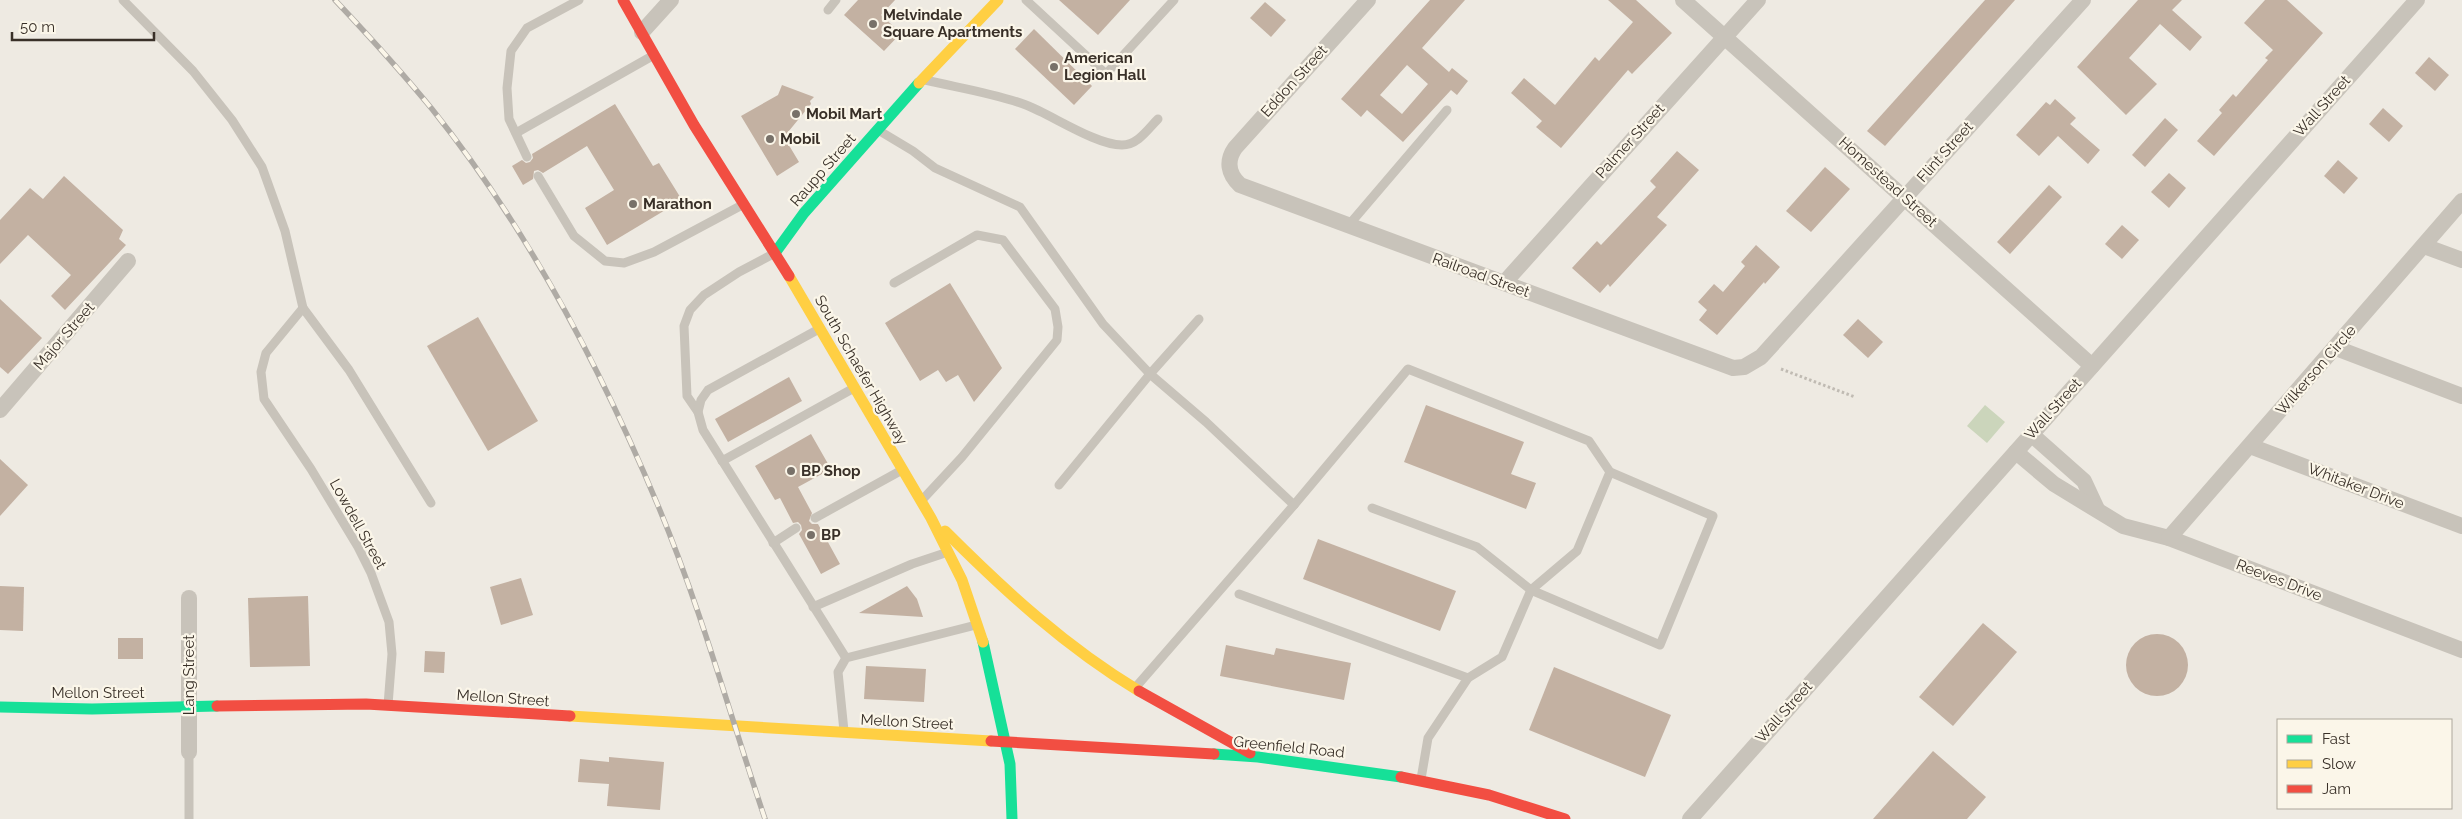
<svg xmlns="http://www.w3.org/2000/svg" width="2462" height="819" font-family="Raleway,sans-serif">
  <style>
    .green { fill: #cbd5bb }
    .building { fill: #c3b1a2; fill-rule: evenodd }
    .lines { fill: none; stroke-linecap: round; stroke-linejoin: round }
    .path { stroke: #c0bbb3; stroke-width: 3; stroke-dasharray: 2.5 2.5; stroke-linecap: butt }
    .lane { stroke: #c8c3ba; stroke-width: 9 }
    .street { stroke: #c8c3ba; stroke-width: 16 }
    .fast { stroke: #16e098; stroke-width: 11 }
    .slow { stroke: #ffcf43; stroke-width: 11 }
    .jam { stroke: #f24e42; stroke-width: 11 }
    .rail-casing { stroke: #afaba5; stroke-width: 5.5 }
    .rail { stroke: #fbf6e9; stroke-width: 4; stroke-dasharray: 11; stroke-linecap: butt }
    .poi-dot { fill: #787169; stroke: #fbf6e9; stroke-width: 2 }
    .labels { text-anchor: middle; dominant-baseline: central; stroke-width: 4.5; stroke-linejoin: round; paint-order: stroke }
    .poi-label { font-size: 15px; font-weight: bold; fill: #393028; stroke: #fbf6e9; text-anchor: start }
    .street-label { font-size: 15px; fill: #393028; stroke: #fbf6e9 }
  </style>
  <rect width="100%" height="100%" fill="#eeeae2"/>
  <polygon class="green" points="1985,405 2005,422 1987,443 1967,426"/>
  <g class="building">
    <polygon points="858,0 895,0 881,15 901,33 884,51 844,15"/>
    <polygon points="1059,0 1130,0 1098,35"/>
    <path d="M1430 0H1465L1422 48 1449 72 1452 68 1468 81 1457 95 1451 90 1403 142 1367 110 1361 117 1341 99ZM1407 65 1428 84 1402 114 1380 95Z"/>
    <polygon points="1608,0 1636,0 1672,33 1632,74 1628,70 1561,148 1536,127 1542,121 1511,93 1524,78 1555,105 1595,57 1599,61 1633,22"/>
    <polygon points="1985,0 2015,0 1885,146 1867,131"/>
    <polygon points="2138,0 2182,0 2172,10 2202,37 2190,51 2160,24 2129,58 2157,84 2126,115 2077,67"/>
    <polygon points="2265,0 2287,0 2323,33 2214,156 2197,141 2222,113 2219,110 2233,94 2236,97 2268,60 2265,58 2273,50 2244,23"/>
    <polygon points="1265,2 1286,20 1271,37 1250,18"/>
    <polygon points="1034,29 1092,86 1074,105 1015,49"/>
    <polygon points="2429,57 2449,75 2435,91 2415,73"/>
    <polygon points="782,85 814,97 810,101 811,104 784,137 799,162 777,176 741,116 778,95"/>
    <polygon points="2055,99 2076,118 2070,124 2100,150 2088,164 2058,136 2039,156 2016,135 2046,102 2050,105"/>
    <polygon points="615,104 653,166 659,163 682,200 607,245 585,208 614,190 587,146 543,173 538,170 534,171 533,179 523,185 512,166 522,160 526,163 530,162 533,158 532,154"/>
    <polygon points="2383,108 2403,126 2389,142 2369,124"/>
    <polygon points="2165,118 2178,130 2145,167 2132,155"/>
    <polygon points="1677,151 1699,170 1657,217 1667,225 1610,287 1608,284 1600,293 1572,268 1597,241 1601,245 1656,187 1650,181"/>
    <polygon points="2338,160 2358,178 2344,194 2324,176"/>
    <polygon points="1825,167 1850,189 1811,232 1786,211"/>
    <polygon points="2169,173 2186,188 2169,208 2151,192"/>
    <polygon points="64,176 123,230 119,239 126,245 65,310 51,296 71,275 28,235 0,264 0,220 30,188 43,199"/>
    <polygon points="2049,185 2062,197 2010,254 1997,242"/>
    <polygon points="2122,225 2139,240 2122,259 2105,244"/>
    <polygon points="1756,245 1780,267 1765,284 1764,282 1717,335 1699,320 1707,310 1698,302 1714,284 1723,292 1745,266 1741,262"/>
    <polygon points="950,283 1002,368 974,402 958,375 946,382 938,370 920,381 885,323"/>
    <polygon points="0,299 42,338 8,374 0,367"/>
    <polygon points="478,317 538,421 488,451 427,346"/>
    <polygon points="1858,319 1883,342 1868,358 1843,335"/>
    <polygon points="789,377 802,401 728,442 715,419"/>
    <polygon points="1426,405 1524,442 1511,474 1536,483 1526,509 1404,462"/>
    <polygon points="811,434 831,469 798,487 812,513 809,521 812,524 818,524 840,564 821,574 799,534 802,530 801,525 798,522 793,523 780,498 775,500 755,466"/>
    <polygon points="0,459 28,485 0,516"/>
    <polygon points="1318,539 1456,591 1440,631 1303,579"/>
    <polygon points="521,578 533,615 501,625 490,587"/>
    <polygon points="0,586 24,587 23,631 0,630"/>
    <polygon points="907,586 917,599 923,617 859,613"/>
    <polygon points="308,596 310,666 250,667 248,598"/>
    <polygon points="1983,623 2017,652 1953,726 1919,697"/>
    <circle cx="2157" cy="665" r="31"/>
    <rect x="118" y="638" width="25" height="21"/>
    <polygon points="1226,645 1274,655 1276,648 1351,663 1344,700 1220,676"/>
    <polygon points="425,651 445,652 444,673 424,672"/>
    <polygon points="866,666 926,669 924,702 864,699"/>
    <polygon points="1554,667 1671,715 1645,777 1529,730"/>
    <polygon points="1933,751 1986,797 1967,819 1873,819"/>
    <polygon points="609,757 664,762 660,810 607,806 609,784 578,782 580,759 609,762"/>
  </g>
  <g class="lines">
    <polyline class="path" points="1781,369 1855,397"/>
    <g class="lane">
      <polyline points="123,0 193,71 232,120 262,167 285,231 303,308 266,353 261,372 264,399 311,469 358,547 371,573 389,622 392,654 388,705"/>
      <polyline points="1026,0 1106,74 1174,0"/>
      <polyline points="828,10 836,0"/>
      <path d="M925 80C959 88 994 93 1026 105 1052 115 1096 145 1122 145 1138 145 1148 129 1158 119"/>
      <polyline points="878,130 913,151 935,168 1020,207 1103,324 1150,374 1206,422 1294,505"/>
      <polyline points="516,133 654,55"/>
      <polyline points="527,157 509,119 507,88 511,51 527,28 579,0"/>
      <polyline points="538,176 574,236 605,261 624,263 654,252 744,204"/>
      <polyline points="1348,226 1447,110"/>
      <polyline points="775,253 739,272 704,295 690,310 684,326 687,396 698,412 703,430 846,658"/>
      <polyline points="894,283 977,235 1003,240 1055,309 1058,327 1057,340 962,457 923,499"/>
      <polyline points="303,308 349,370 431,503"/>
      <polyline points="698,412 701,400 708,390 819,329"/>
      <polyline points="722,461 854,388"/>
      <polyline points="1059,485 1150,374 1199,319"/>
      <polyline points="1372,508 1477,547 1531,590 1577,551 1610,472"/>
      <polyline points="815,518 902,470"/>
      <polyline points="773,543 796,528"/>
      <polyline points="1239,594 1468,678 1428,738 1421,779"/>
      <polyline points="813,607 912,564 948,552"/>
      <polyline points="1135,688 1294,505 1408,369 1589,441 1610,472 1713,516 1660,645 1531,590 1502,657 1468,678"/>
      <polyline points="844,731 838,672 846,658 976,625"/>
      <polyline points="189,752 189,819"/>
    </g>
    <g class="street">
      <path d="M1368 0 1235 148C1226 161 1228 174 1240 185L1733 368 1744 367 1761 357 2083 0"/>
      <polyline points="1683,0 2092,366"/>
      <polyline points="642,32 671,0"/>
      <polyline points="2424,246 2462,260"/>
      <polyline points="1504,283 1758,0"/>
      <polyline points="2336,348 2462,396"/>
      <polyline points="0,410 128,261"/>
      <polyline points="2031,434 2084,481 2097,509"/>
      <polyline points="2250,446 2462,526"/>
      <polyline points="2016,452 2054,484 2123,526 2169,538 2462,650"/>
      <polyline points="2169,538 2462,201"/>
      <polyline points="189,598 189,752"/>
      <polyline points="1690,819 2417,0"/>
    </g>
    <g class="fast">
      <polyline points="775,253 804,213 919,83"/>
      <polyline points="983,642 1010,764 1012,819"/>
      <polyline points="0,707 92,709 217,706"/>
      <polyline points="1214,754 1258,757 1401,777"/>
    </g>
    <g class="slow">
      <polyline points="919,83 998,0"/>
      <polyline points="789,276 931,518 962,580 983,642"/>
      <path d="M945 531C1005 591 1066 647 1139 691"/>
      <polyline points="570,716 991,741"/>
    </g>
    <g class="jam">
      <polyline points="623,0 694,125 789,276"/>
      <polyline points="1139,691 1250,753"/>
      <polyline points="217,706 366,704 570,716"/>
      <polyline points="991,741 1214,754"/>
      <polyline points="1401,777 1489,795 1565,819"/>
    </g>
    <g class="rail-casing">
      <path id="rail" d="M335 0C368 35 401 71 432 109 528 229 600 366 659 508 701 609 730 715 765 819"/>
    </g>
    <use href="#rail" class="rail"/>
  </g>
  <g class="poi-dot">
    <circle cx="873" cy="24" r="5"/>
    <circle cx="1054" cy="67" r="5"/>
    <circle cx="796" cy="114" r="5"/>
    <circle cx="770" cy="139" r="5"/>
    <circle cx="633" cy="204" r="5"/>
    <circle cx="791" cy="471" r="5"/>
    <circle cx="811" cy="535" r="5"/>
  </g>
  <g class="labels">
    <g class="poi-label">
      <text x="883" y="15">Melvindale<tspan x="883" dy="17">Square Apartments</tspan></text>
      <text x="1064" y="58">American<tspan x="1064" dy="17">Legion Hall</tspan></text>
      <text x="806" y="114">Mobil Mart</text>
      <text x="780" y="139">Mobil</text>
      <text x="643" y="204">Marathon</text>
      <text x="801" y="471">BP Shop</text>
      <text x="821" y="535">BP</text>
    </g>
    <g class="street-label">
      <text transform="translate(1294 81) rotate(-48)">Eddon Street</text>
      <text transform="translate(2322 106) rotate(-48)">Wall Street</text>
      <text transform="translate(1630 141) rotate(-48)">Palmer Street</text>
      <text transform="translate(1945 152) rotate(-48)">Flint Street</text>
      <text transform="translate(823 170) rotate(-49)">Raupp Street</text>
      <text transform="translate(1888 182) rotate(42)">Homestead Street</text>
      <text transform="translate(1481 275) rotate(20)">Railroad Street</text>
      <text transform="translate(64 336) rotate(-49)">Major Street</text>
      <text transform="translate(861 370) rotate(60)">South Schaefer Highway</text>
      <text transform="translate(2316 370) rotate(-49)">Wilkerson Circle</text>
      <text transform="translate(2053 409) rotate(-48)">Wall Street</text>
      <text transform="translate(2356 486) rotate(21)">Whitaker Drive</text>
      <text transform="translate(358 524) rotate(61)">Lowdell Street</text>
      <text transform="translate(2279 580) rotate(21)">Reeves Drive</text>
      <text transform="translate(189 675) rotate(-90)">Lang Street</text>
      <text x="98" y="693">Mellon Street</text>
      <text transform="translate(503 698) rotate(4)">Mellon Street</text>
      <text transform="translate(1784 712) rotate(-48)">Wall Street</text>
      <text transform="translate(907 722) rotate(3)">Mellon Street</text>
      <text transform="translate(1289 747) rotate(6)">Greenfield Road</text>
    </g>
  </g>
  <rect x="2277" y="719" width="175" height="90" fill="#fbf6e9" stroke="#ada79c"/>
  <rect x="2287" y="735" width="25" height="8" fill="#16e098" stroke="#ada79c"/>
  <text x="2322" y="744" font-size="15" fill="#393028">Fast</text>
  <rect x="2287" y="760" width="25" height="8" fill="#ffcf43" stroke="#ada79c"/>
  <text x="2322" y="769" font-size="15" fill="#393028">Slow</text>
  <rect x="2287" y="785" width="25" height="8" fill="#f24e42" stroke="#ada79c"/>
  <text x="2322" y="794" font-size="15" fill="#393028">Jam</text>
  <path d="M12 32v8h142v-8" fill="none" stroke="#393028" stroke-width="2.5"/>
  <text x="20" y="32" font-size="15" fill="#393028" stroke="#fbf6e9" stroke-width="4" paint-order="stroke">50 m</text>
</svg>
